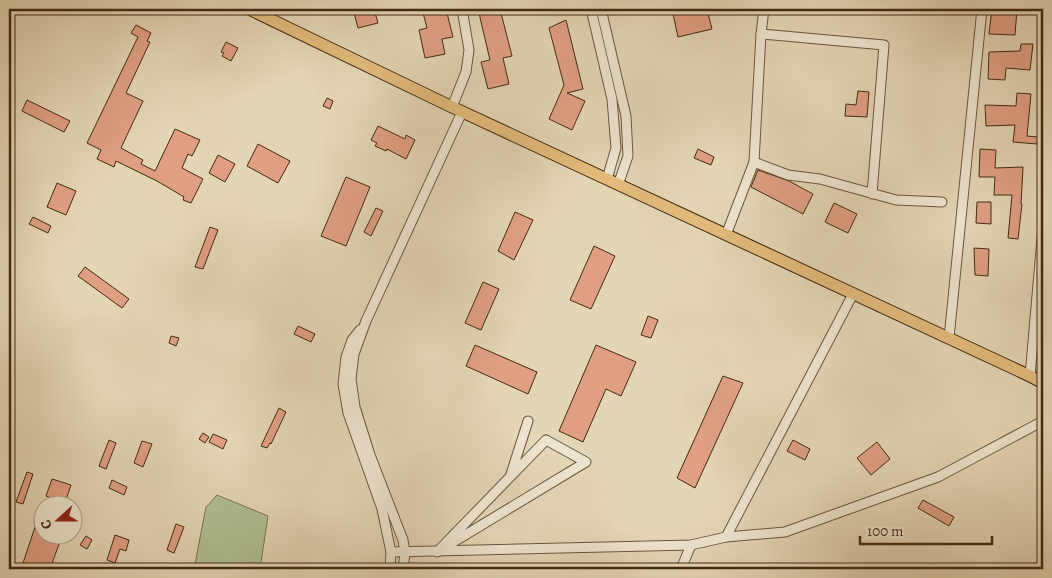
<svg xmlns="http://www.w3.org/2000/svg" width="1052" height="578" font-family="Alegreya,serif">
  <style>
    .green { fill: #afbe91; stroke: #787452 }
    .building { fill: #e09f83; stroke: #412b13 }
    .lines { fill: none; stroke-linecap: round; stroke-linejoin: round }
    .minor-casing { stroke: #6a563c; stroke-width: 11 }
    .major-casing { stroke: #412b13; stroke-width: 13 }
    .minor { stroke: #ede4cf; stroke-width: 9 }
    .major { stroke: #e2ba7a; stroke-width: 11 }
  </style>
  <rect width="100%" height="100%" fill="#e4d5b5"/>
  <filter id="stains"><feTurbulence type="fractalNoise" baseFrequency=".004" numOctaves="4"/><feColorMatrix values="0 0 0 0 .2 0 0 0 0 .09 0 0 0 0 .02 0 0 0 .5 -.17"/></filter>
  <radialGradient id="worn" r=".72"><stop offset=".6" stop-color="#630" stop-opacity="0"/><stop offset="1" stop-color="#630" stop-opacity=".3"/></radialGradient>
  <polygon class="green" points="217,495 268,516 260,569 194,569 206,507"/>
  <g class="building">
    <polygon points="353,9 374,9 378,23 358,28"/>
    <polygon points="422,9 446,9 453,37 442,39 445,54 425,58 419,30 427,28"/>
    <polygon points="478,9 500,9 512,56 503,58 509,84 488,89 481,62 490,60"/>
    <polygon points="672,9 707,9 712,29 678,37"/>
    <polygon points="992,9 1017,9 1015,35 989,34"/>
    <polygon points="566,20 583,89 567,93 585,101 572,130 549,119 564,85 549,28"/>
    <polygon points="136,25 151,33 147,41 150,42 126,93 143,101 121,148 143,160 141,164 155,171 175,129 200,140 192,156 188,154 182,168 203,179 191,203 183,200 184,197 157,181 116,161 114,167 97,159 101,150 87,143 138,37 131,33"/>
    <polygon points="226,42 238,48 231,61 222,56 224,53 221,52"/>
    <polygon points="1021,44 1033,44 1030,70 1006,68 1005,80 988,79 989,52 1020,51"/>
    <polygon points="858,91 869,92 867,117 845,116 846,104 856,105"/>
    <polygon points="1017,93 1031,94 1027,136 1038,137 1037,144 1013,142 1015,125 986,126 985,105 1016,106"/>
    <polygon points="327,98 333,101 330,109 323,106"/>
    <polygon points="27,100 70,121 64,132 22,111"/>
    <polygon points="378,126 405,139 406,135 415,140 406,159 387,149 386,151 375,146 377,143 371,140"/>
    <polygon points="258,144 290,161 278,183 247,166"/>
    <polygon points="698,149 714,157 711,165 694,158"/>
    <polygon points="980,149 996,150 995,168 1023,167 1021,204 1022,204 1018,239 1008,238 1012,195 994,195 995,177 979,177"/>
    <polygon points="218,155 235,164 225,182 209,173"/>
    <polygon points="758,170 789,181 813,194 803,214 751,187"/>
    <polygon points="346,177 370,187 346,246 321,236"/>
    <polygon points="57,183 76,191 66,215 47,207"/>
    <polygon points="977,202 991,202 991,224 976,223"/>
    <polygon points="834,203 857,214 848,233 825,222"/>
    <polygon points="376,208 383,211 371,236 364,232"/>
    <polygon points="515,212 533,220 514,260 498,251"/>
    <polygon points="33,217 51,226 48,233 29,224"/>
    <polygon points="210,227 218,230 203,269 195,267"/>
    <polygon points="594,246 615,256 591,309 570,300"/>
    <polygon points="974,248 989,249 988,276 975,275"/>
    <polygon points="85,267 129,299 122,308 78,276"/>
    <polygon points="483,282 499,289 481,330 465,323"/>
    <polygon points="648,316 658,320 651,338 641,335"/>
    <polygon points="298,326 315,334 311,342 294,334"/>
    <polygon points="171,336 179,338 176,346 169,343"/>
    <polygon points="475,345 537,372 528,394 466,366"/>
    <polygon points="596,345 636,362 621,396 606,389 583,442 559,431"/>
    <polygon points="723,376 743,383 695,488 677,478"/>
    <polygon points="279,408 286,412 271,444 270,443 267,448 261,446"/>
    <polygon points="203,433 209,437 205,443 199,439"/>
    <polygon points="213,434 227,440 223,449 209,442"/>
    <polygon points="109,440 116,443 106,469 99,466"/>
    <polygon points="793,440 810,449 805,460 787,451"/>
    <polygon points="142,441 152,444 143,467 134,463"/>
    <polygon points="877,442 890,459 871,475 857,458"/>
    <polygon points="27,472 33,474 23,504 16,502"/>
    <polygon points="52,479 71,485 64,506 49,506 51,498 46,496"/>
    <polygon points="112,480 127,487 124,495 109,488"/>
    <polygon points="923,500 954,517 949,526 918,508"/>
    <polygon points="176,524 184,527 174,553 167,550"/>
    <polygon points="35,527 42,530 42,536 62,536 50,569 21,569"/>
    <polygon points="115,535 129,540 126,551 120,549 115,563 107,560"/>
    <polygon points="86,536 92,540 87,549 80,545"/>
  </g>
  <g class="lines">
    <g class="minor-casing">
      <g id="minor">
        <polyline points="591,9 612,99 616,148 607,179"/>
        <polyline points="601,9 626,116 628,156 618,185"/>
        <polyline points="761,34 764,9"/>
        <polyline points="452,107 466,72 469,50 462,9"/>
        <polyline points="754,162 761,34 884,45 872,194"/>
        <polyline points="726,235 754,162 788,175 820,179 896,200 942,202"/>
        <polyline points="360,330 352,340 346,357 343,384 348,413 382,509 391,552 390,569"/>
        <polyline points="949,338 982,9"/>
        <polyline points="1030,376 1043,227"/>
        <polygon points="546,440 586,462 437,552"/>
        <polyline points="511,474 528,421"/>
        <polyline points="726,537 853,294"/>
        <polyline points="391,552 691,545 726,537 785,532 938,477 1043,421"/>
        <polyline points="403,569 405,553 403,540 370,455 355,407 351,379 354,354 366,321 462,112"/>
        <polyline points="681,569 691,545"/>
      </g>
    </g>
    <g class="major-casing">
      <polyline id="major" points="249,9 452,107 1030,376 1043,383"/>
    </g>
    <use href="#minor" class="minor"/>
    <use href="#major" class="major"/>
  </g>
  <rect width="1052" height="578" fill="none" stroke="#e4d5b5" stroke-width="30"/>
  <rect x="10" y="10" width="1032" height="558" fill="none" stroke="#412b13" stroke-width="2.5"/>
  <rect x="15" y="15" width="1022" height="548" fill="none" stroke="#412b13"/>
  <g transform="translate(58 520) rotate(249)"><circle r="24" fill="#ede4cf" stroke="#a89a84"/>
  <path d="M0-4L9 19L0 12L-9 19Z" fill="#8f2418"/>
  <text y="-8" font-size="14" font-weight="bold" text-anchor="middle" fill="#412b13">С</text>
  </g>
  <path d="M860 536v8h132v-8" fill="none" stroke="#412b13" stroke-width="2.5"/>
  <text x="867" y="536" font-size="15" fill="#412b13" stroke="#ede4cf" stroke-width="4" paint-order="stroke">100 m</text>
  <rect width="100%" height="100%" filter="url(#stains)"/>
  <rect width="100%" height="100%" fill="url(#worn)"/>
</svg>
